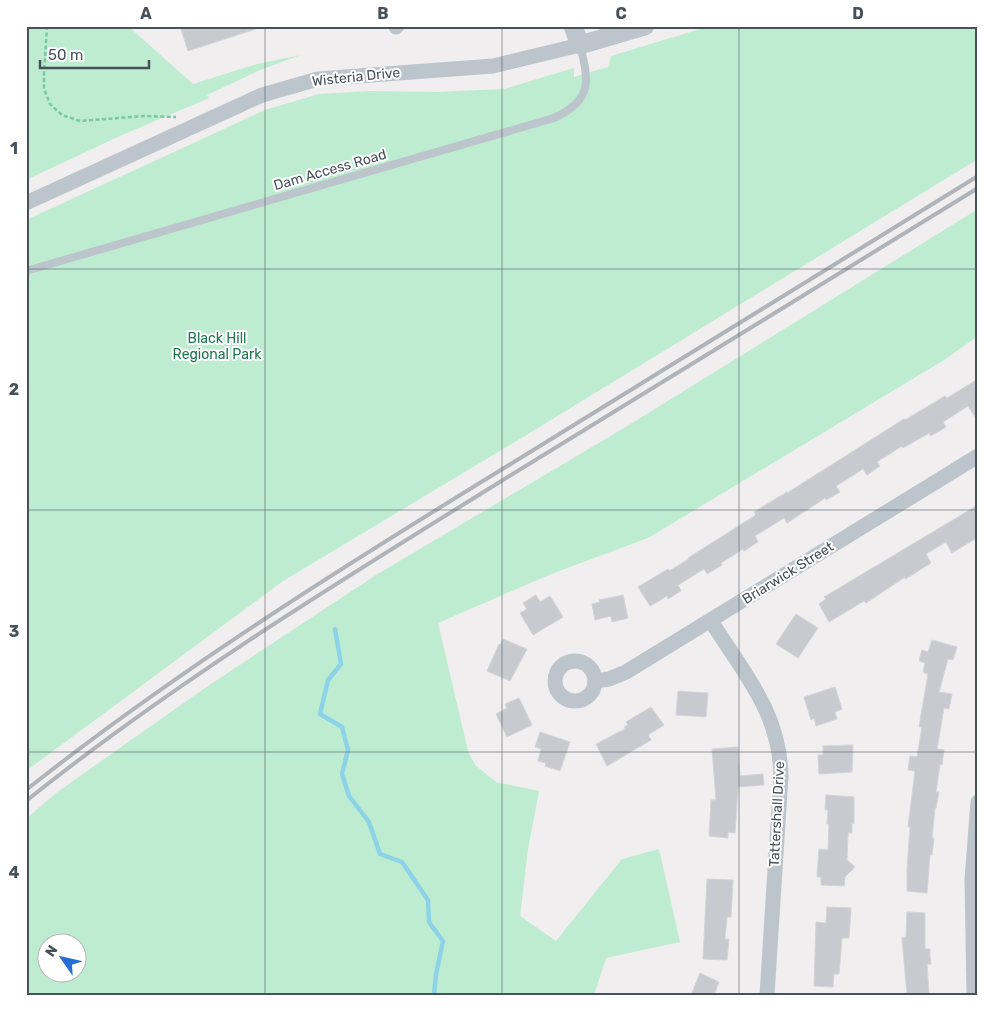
<svg xmlns="http://www.w3.org/2000/svg" width="1004" height="1021" font-family="Rubik,sans-serif">
  <style>
    .green { fill: #beecd0; fill-rule: evenodd }
    .lines { fill: none; stroke-linecap: round; stroke-linejoin: round }
    .stream { stroke: #8dd3e7; stroke-width: 4.5 }
    .building { fill: #c8cad0; stroke: #d2d4d9 }
    .path { stroke: #78c8a1; stroke-width: 2.5; stroke-dasharray: 4 2.5; stroke-linecap: butt }
    .service { stroke: #bdc5cc; stroke-width: 8 }
    .minor { stroke: #bdc5cc; stroke-width: 15 }
    .tertiary { stroke: #bdc5cc; stroke-width: 19 }
    .rail { stroke: #b0b3b8; stroke-width: 4 }
    .grid { fill: none; stroke: #47515a; stroke-width: 1; stroke-opacity: 0.55 }
    .labels { text-anchor: middle; dominant-baseline: central; stroke-width: 4; stroke-linejoin: round; paint-order: stroke }
    .street-label { font-size: 14px; fill: #47515a; stroke: #fff }
    .park-label { font-size: 14px; fill: #1c774a; stroke: #fff }
    .neatline { fill: none; stroke: #47515a; stroke-width: 2 }
    .grid-label { font-size: 16px; text-anchor: middle; font-weight: bold; fill: #47515a }
  </style>
  <rect width="100%" height="100%" fill="#f0eeee"/>
  <g class="green">
    <polygon points="26,26 128,26 193,84 257,64 301,55 260,70 207,95 209,98 122,135 26,180"/>
    <polygon points="710,26 978,26 978,159 523,437 283,581 26,771 26,220 265,110 319,94 370,91 435,92 504,89 574,68 574,77 608,67 611,56"/>
    <path d="M978 209V336L944 360 648 538 551 574 438 623 468 751 475 765 496 782 539 791 528 849 520 916 556 941 622 859 659 849 680 942 606 958 594 995H26V819L56 793 205 688 376 575 624 428ZM48 944H78V974H48Z"/>
  </g>
  <g class="lines">
    <polyline class="stream" points="335,629 341,664 328,680 320,714 342,727 348,750 342,774 349,796 369,822 380,854 402,862 428,900 429,922 443,941 436,974 434,995"/>
  </g>
  <g class="building">
    <polygon points="180,26 255,26 256,29 188,51"/>
    <polygon points="978,379 978,421 968,406 943,422 946,427 931,436 929,433 903,448 902,446 877,462 880,466 867,475 863,469 836,486 840,492 826,500 825,498 787,523 784,518 755,536 758,542 744,551 743,549 721,563 722,565 707,574 704,569 678,585 681,591 668,599 667,596 650,606 638,587 668,569 669,571 689,559 688,558 756,515 754,512 787,492 787,493 904,419 905,420 945,396 947,398"/>
    <polygon points="978,505 978,537 952,553 946,542 926,554 931,563 912,575 905,579 905,577 866,603 864,601 829,622 819,604 826,599 824,597"/>
    <polygon points="536,595 540,602 550,596 563,617 533,635 520,613 527,609 523,603"/>
    <polygon points="623,595 628,618 612,622 611,616 595,620 592,604 600,602 599,600"/>
    <polygon points="796,614 818,628 798,658 776,644"/>
    <polygon points="503,639 527,649 510,681 487,671 499,644 500,645"/>
    <polygon points="932,640 957,647 953,660 948,659 939,692 952,694 949,709 944,708 937,749 944,750 942,765 940,764 936,792 939,792 936,808 935,808 932,838 934,838 932,855 930,855 927,893 907,891 907,869 910,827 908,827 915,771 908,770 910,756 917,757 922,727 919,727 928,674 923,672 925,663 919,661 922,650 928,652"/>
    <polygon points="835,687 842,709 835,712 837,719 816,726 814,718 811,720 804,697"/>
    <polygon points="678,691 708,693 706,717 676,715"/>
    <polygon points="519,698 532,725 507,737 496,714 507,708 505,704"/>
    <polygon points="651,707 664,725 648,735 651,740 607,766 596,744 625,729 624,727 628,725 626,722"/>
    <polygon points="540,732 570,742 560,771 545,766 546,763 538,761 541,749 535,747"/>
    <polygon points="853,745 852,772 819,774 818,755 823,755 823,746"/>
    <polygon points="738,747 740,776 763,774 764,785 738,787 735,833 728,832 728,838 709,836 711,800 716,800 712,749"/>
    <polygon points="826,795 854,797 854,824 852,823 852,833 848,833 847,860 855,867 845,877 844,886 821,885 821,877 817,877 819,849 828,850 829,824 827,824 828,810 825,810"/>
    <polygon points="707,879 733,880 731,917 727,917 725,939 729,939 727,960 703,959"/>
    <polygon points="827,907 851,908 849,938 842,938 839,974 834,974 833,987 814,986 816,922 826,923"/>
    <polygon points="907,912 925,913 925,949 930,949 930,956 931,964 927,964 929,995 907,995 902,938 906,937"/>
    <polygon points="700,973 719,982 714,995 691,995"/>
  </g>
  <g class="lines">
    <polyline class="path" points="47,26 44,74 44,89 50,104 62,115 80,121 144,116 176,117"/>
    <path class="service" d="M26 271 554 118C593 100 589 81 580 45"/>
    <g class="minor">
      <polyline points="396,27 397,26"/>
      <polyline points="26,203 262,95 318,79 493,66 580,45"/>
      <path d="M711 621C743 672 780 712 781 776L767 995"/>
      <circle cx="575" cy="681" r="20"/>
      <polyline points="595,681 609,679 626,672 978,456"/>
      <polyline points="974,995 972,879 978,802"/>
    </g>
    <polyline class="tertiary" points="573,26 580,45 645,26"/>
    <g class="rail">
      <path d="M26 790C183 666 352 561 522 457 674 363 826 270 978 176"/>
      <path d="M26 801C176 681 340 581 503 480 661 383 819 285 978 188"/>
    </g>
  </g>
  <path class="grid" d="M265 26V995M502 26V995M739 26V995M26 269H978M26 510H978M26 752H978"/>
  <g class="labels">
    <g class="street-label">
      <text transform="translate(356 77) rotate(-6)">Wisteria Drive</text>
      <text transform="translate(330 170) rotate(-16)">Dam Access Road</text>
      <text transform="translate(788 573) rotate(-32)">Briarwick Street</text>
      <text transform="translate(777 814) rotate(-87)">Tattershall Drive</text>
    </g>
    <g class="park-label">
      <text x="217" y="338">Black Hill<tspan x="217" dy="16">Regional Park</tspan></text>
    </g>
  </g>
  <rect width="1004" height="1021" fill="none" stroke="#ffffff" stroke-width="55"/>
  <g transform="translate(62 958) rotate(304)"><circle r="24" fill="#ffffff" stroke="#b5b9bd"/>
  <path d="M0-4L9 19L0 12L-9 19Z" fill="#236fd5"/>
  <text y="-8" font-size="14" font-weight="bold" text-anchor="middle" fill="#47515a">N</text>
  </g>
  <path d="M40 60v8h109v-8" fill="none" stroke="#47515a" stroke-width="2.5"/>
  <text x="48" y="60" font-size="15" fill="#47515a" stroke="#ffffff" stroke-width="4" paint-order="stroke">50 m</text>
  <rect x="28" y="28" width="948" height="966" class="neatline"/>
  <g class="grid-label">
    <text x="146" y="19">A</text>
    <text x="383" y="19">B</text>
    <text x="621" y="19">C</text>
    <text x="858" y="19">D</text>
    <text x="14" y="154">1</text>
    <text x="14" y="395">2</text>
    <text x="14" y="637">3</text>
    <text x="14" y="878">4</text>
  </g>
</svg>
